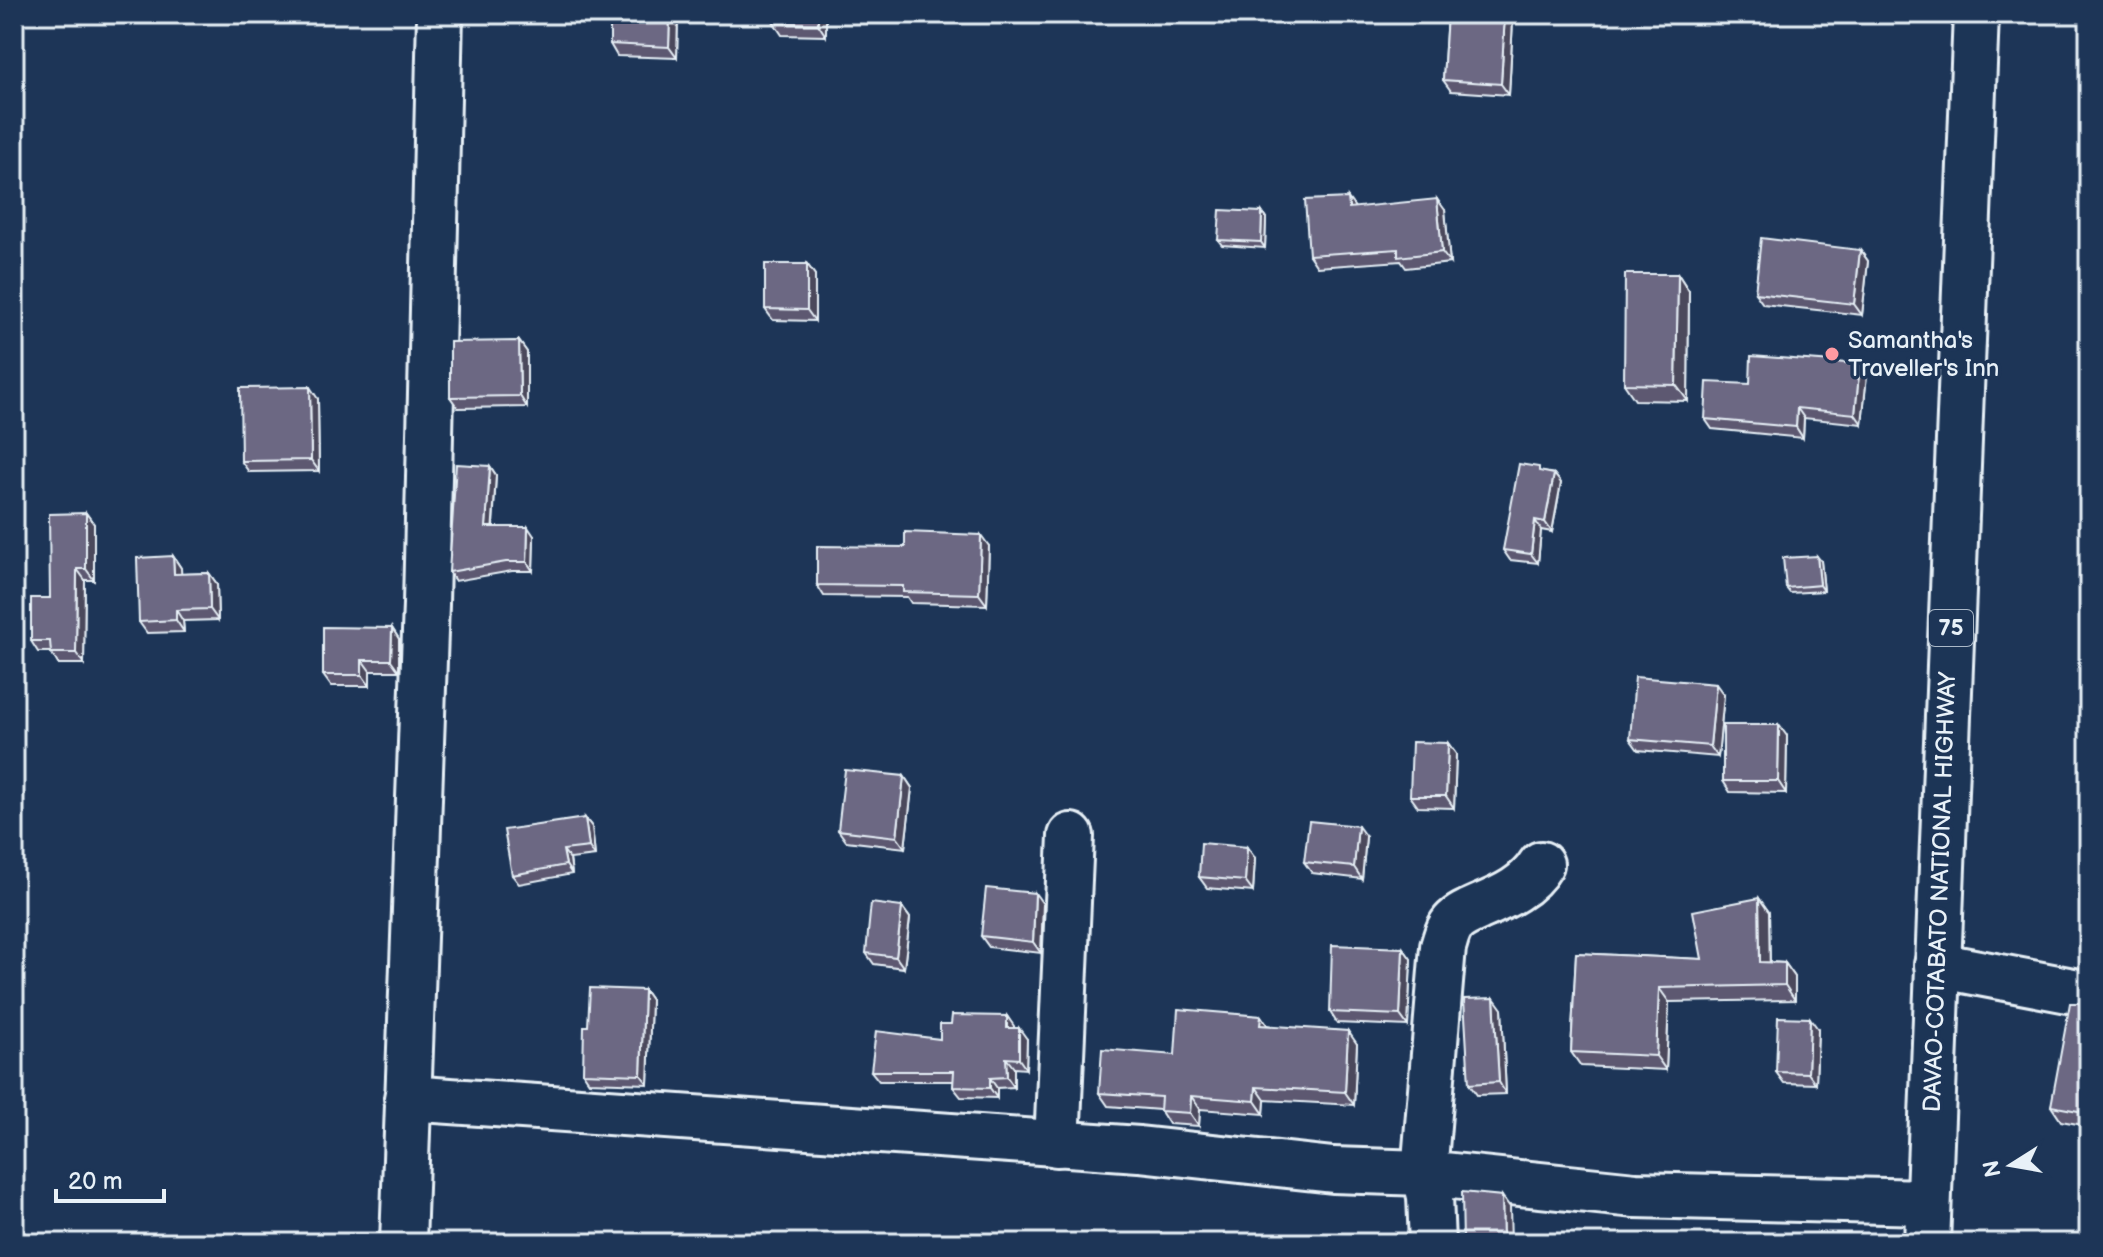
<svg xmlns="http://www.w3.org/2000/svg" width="2103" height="1257" font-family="'Balsamiq Sans',sans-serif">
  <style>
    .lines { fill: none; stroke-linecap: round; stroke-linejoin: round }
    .minor-casing { stroke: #e8f1f8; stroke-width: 50 }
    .highway-casing { stroke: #e8f1f8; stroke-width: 50 }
    .minor { stroke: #1d3557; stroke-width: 44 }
    .highway { stroke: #1d3557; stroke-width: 44 }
    .wall { fill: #5d5971; stroke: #e8f1f8; stroke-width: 2 }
    .shaded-wall { fill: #4c485c; stroke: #e8f1f8; stroke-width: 2 }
    .building { fill: #6c6783; stroke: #e8f1f8; stroke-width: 2 }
    .poi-dot { fill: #ff9aa2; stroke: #1d3557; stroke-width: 3 }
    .labels { text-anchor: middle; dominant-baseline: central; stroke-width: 7; stroke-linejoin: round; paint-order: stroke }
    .shield { fill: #1d3557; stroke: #abb9c8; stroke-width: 2 }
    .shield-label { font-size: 22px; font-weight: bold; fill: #e8f1f8 }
    .poi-label { font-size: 24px; fill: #e8f1f8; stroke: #1d3557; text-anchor: start }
    .street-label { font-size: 24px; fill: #e8f1f8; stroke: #1d3557 }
  </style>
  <rect width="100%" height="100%" fill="#1d3557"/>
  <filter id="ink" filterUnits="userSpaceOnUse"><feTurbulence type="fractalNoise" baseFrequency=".0125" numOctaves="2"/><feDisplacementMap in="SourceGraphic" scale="16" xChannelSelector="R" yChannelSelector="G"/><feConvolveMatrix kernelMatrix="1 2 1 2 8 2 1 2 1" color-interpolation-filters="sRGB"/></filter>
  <g filter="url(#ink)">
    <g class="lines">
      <g class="minor-casing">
        <g id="minor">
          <path d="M1541 864C1528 886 1504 897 1480 907 1471 911 1459 916 1453 923 1447 930 1446 938 1443 947L1424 1173 1635 1195 1928 1202"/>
          <polyline points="1937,965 2089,994"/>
          <polyline points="407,1098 1139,1149 1333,1170 1424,1173 1430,1196 1432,1243"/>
          <polyline points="1057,1144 1071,836"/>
          <polyline points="403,1243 426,604 440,14"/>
        </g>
      </g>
      <g class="highway-casing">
        <polyline id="highway" points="1927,1243 1976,14"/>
      </g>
      <use href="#minor" class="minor"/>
      <use href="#highway" class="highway"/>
    </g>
    <g class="wall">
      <polygon points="610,14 678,14 677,58 617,56 610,44"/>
      <polygon points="826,14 826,36 782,35 774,23"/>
      <polygon points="1447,14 1509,14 1513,20 1509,95 1451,91 1443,80"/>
      <polygon points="1355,208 1445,210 1450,263 1406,268 1401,261 1317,267 1309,255"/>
      <polygon points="1262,212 1266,218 1265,248 1222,245 1218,240"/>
      <polygon points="1860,250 1868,261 1862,315 1763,304 1755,293"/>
      <polygon points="807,264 815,275 815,321 773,320 765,309"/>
      <polygon points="1678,274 1689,291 1688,401 1635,400 1624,384"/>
      <polygon points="519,341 527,352 527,407 458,408 450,397"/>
      <polygon points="1860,364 1867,374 1862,424 1804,418 1803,438 1712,429 1705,419 1750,384"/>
      <polygon points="318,399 319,471 249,472 241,461"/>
      <polygon points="490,466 496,475 493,527 534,536 533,571 512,571 455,581 449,572"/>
      <polygon points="1543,472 1554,474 1561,483 1552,532 1541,530 1538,563 1510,560 1503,550"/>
      <polygon points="86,513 94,524 94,580 85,580 84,664 58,664 51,652 38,652 31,641"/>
      <polygon points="989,546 987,605 911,603 907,597 824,596 817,585"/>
      <polygon points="173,556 181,568 181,574 209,573 217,584 218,620 183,621 184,632 147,633 139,622"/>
      <polygon points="1821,561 1824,591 1790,593 1786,588"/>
      <polygon points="392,628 399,639 399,671 370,671 370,686 331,686 323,675"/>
      <polygon points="1724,695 1718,757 1638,750 1630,739"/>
      <polygon points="1787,736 1786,793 1730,792 1723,781"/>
      <polygon points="1448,743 1456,754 1454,808 1418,807 1410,796"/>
      <polygon points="904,776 912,788 905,848 846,841 838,830"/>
      <polygon points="585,818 592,827 595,856 570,859 572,874 519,884 512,875"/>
      <polygon points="1366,837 1362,879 1312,873 1304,862"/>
      <polygon points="1255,858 1253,892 1207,888 1199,877"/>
      <polygon points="1759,898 1769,912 1770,962 1785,963 1795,977 1795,1000 1669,1002 1666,1070 1581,1066 1571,1052 1576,953 1702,959"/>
      <polygon points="1043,904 1041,953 989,947 981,936"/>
      <polygon points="902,907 910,918 904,968 874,964 866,953"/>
      <polygon points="1403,948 1411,959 1408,1026 1337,1023 1330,1012"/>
      <polygon points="644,990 651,1000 648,1084 589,1082 583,1073 588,1026"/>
      <polygon points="2089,1002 2089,1126 2061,1121 2051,1106 2086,1003"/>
      <polygon points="1502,1009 1506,1094 1477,1095 1469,1084"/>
      <polygon points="1007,1016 1014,1028 1027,1039 1026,1069 1014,1068 1014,1087 997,1088 997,1098 961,1097 953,1087 954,1081 879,1081 871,1071 940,1039 951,1024"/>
      <polygon points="1261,1016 1267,1025 1357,1044 1354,1105 1265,1100 1264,1114 1200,1109 1199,1126 1169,1124 1160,1110 1108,1106 1099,1093 1175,1055"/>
      <polygon points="1818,1029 1816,1084 1784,1083 1776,1072"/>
    </g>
    <g class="shaded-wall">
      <polygon points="670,14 678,14 677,58 669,47"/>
      <polygon points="818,14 826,14 826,36 818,24"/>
      <polygon points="1505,14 1509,14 1513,20 1509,95 1501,84"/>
      <polygon points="1348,198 1356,209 1349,208"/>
      <polygon points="1437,199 1445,210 1450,263 1442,252"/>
      <polygon points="1262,212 1266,218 1265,248 1261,242"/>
      <polygon points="1860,250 1868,261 1862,315 1854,304"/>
      <polygon points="807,264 815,275 815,321 807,310"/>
      <polygon points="1678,274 1689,291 1688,401 1676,385"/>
      <polygon points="519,341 527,352 527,407 520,396"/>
      <polygon points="1860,364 1867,374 1862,424 1855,414"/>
      <polygon points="310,387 318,399 319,471 311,460"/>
      <polygon points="1797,408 1804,418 1803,438 1796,427"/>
      <polygon points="490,466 496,475 492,535 486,527"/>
      <polygon points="1554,474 1561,483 1552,532 1545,522"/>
      <polygon points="86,513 94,524 94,580 86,569"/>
      <polygon points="1535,520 1541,530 1538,563 1531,554"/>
      <polygon points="528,527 534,536 533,571 527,562"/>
      <polygon points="981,535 989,546 987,605 979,594"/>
      <polygon points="173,556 181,568 182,586 174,574"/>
      <polygon points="1817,556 1821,561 1824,591 1820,585"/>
      <polygon points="77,569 85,580 84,664 76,653"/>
      <polygon points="209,573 217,584 218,620 210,609"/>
      <polygon points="176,610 183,621 184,632 176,620"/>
      <polygon points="392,628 399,639 399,671 391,660"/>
      <polygon points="362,660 370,671 370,686 362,675"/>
      <polygon points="1716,684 1724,695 1718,757 1710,746"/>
      <polygon points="1779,725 1787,736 1786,793 1778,781"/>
      <polygon points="1448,743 1456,754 1454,808 1446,796"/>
      <polygon points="904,776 912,788 905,848 897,837"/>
      <polygon points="585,818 592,827 595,856 589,847"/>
      <polygon points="1358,826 1366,837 1362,879 1354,867"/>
      <polygon points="1247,847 1255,858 1253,892 1245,881"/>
      <polygon points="563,850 570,859 572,874 566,865"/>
      <polygon points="1035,893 1043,904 1041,953 1033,942"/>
      <polygon points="1759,898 1769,912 1770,976 1760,962"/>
      <polygon points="902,907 910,918 904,968 896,957"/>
      <polygon points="1403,948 1411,959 1408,1026 1400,1015"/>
      <polygon points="1785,963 1795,977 1795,1000 1785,985"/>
      <polygon points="1659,988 1669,1002 1666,1070 1656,1056"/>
      <polygon points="644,990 651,1000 648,1084 641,1075"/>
      <polygon points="1494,998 1502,1009 1506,1094 1499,1082"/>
      <polygon points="1007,1016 1014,1026 1014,1038 1007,1028"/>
      <polygon points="1261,1016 1270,1029 1260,1025"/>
      <polygon points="1810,1018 1818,1029 1816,1084 1808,1073"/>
      <polygon points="1019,1028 1027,1039 1026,1069 1019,1059"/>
      <polygon points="1348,1031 1357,1044 1354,1105 1345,1092"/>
      <polygon points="1006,1058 1014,1068 1014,1087 1007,1077"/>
      <polygon points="990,1078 997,1088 997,1098 990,1088"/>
      <polygon points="1256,1087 1265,1100 1264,1114 1255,1101"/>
      <polygon points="1191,1096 1200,1109 1199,1126 1190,1113"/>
      <polygon points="1502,1196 1510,1207 1511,1243 1503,1243"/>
    </g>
    <g class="building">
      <polygon points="610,14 670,14 669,47 610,44"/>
      <polygon points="774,14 818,14 818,24 774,23"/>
      <polygon points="1447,14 1505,14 1501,84 1443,80"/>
      <polygon points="1348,198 1349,208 1437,199 1442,252 1398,257 1398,249 1309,255 1305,200"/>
      <polygon points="1220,210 1262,212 1261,242 1218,240"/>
      <polygon points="1761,238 1860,250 1854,304 1755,293"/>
      <polygon points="765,264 807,264 807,310 765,309"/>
      <polygon points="1625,274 1678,274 1676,385 1624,384"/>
      <polygon points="519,341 520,396 450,397 450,342"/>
      <polygon points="1751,356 1860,364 1855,414 1797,408 1796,427 1705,419 1707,382 1750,384"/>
      <polygon points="310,387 311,460 241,461 240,388"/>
      <polygon points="456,464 490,466 486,527 528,527 527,562 506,562 449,572"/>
      <polygon points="1519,464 1539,467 1539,471 1554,474 1545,522 1535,520 1531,554 1503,550"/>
      <polygon points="86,513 86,569 77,569 76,653 51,653 50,641 31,641 31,598 50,598 49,514"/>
      <polygon points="905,532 981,535 979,594 903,592 903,586 817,585 817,546 905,547"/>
      <polygon points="173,556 174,574 209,573 210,609 176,610 176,620 139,622 137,558"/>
      <polygon points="1817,556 1820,585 1786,588 1783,558"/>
      <polygon points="323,627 392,628 391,660 362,660 362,675 323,675"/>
      <polygon points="1635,677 1716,684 1710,746 1630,739"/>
      <polygon points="1723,725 1779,725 1778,781 1723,781"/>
      <polygon points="1412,742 1448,743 1446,796 1410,796"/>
      <polygon points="845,770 904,776 897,837 838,830"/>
      <polygon points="585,818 589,847 563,850 566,865 512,875 504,830"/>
      <polygon points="1309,821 1358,826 1354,867 1304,862"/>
      <polygon points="1201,843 1247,847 1245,881 1199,877"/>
      <polygon points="986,888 1035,893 1033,942 981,936"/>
      <polygon points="1759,898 1760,962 1785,963 1785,985 1659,988 1656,1056 1571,1052 1576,953 1702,959 1693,911"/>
      <polygon points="871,903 902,907 896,957 866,953"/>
      <polygon points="1332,945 1403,948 1400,1015 1330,1012"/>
      <polygon points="590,988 644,990 641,1075 583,1073 584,1026 588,1026"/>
      <polygon points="1494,998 1499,1082 1469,1084 1464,999"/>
      <polygon points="2089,1002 2089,1113 2051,1106 2070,1003 2086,1003"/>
      <polygon points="1178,1009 1261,1016 1260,1025 1348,1031 1345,1092 1256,1087 1255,1101 1191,1096 1190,1113 1160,1111 1161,1097 1099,1093 1102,1049 1175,1055"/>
      <polygon points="952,1015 1007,1016 1007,1028 1019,1028 1019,1059 1006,1058 1007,1077 990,1078 990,1088 953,1087 954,1071 871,1071 876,1031 940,1039 940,1024 951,1024"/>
      <polygon points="1778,1017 1810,1018 1808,1073 1776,1072"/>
      <polygon points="1462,1192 1502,1196 1503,1243 1463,1243"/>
    </g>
  </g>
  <circle class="poi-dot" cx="1832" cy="354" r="8"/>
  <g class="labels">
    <rect class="shield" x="1929" y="610" width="44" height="36" rx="6"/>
    <g class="shield-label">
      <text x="1951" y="628">75</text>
    </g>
    <g class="poi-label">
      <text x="1848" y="340">Samantha's<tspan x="1848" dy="28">Traveller's Inn</tspan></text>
    </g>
    <g class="street-label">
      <text transform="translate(1940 892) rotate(-88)">DAVAO-COTABATO NATIONAL HIGHWAY</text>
    </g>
  </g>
  <rect width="2103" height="1257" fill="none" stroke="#1d3557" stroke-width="48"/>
  <rect x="24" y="24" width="2055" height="1209" fill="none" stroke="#e8f1f8" stroke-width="3" filter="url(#ink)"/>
  <g transform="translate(2011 1165) rotate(259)" stroke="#1d3557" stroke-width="6" paint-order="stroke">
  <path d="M0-6L14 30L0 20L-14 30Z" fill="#e8f1f8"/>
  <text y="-12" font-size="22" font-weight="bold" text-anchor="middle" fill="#e8f1f8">N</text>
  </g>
  <path d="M56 1189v12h108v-12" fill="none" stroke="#e8f1f8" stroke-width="4"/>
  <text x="68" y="1189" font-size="24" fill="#e8f1f8" stroke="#1d3557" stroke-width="6" paint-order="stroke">20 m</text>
</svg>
